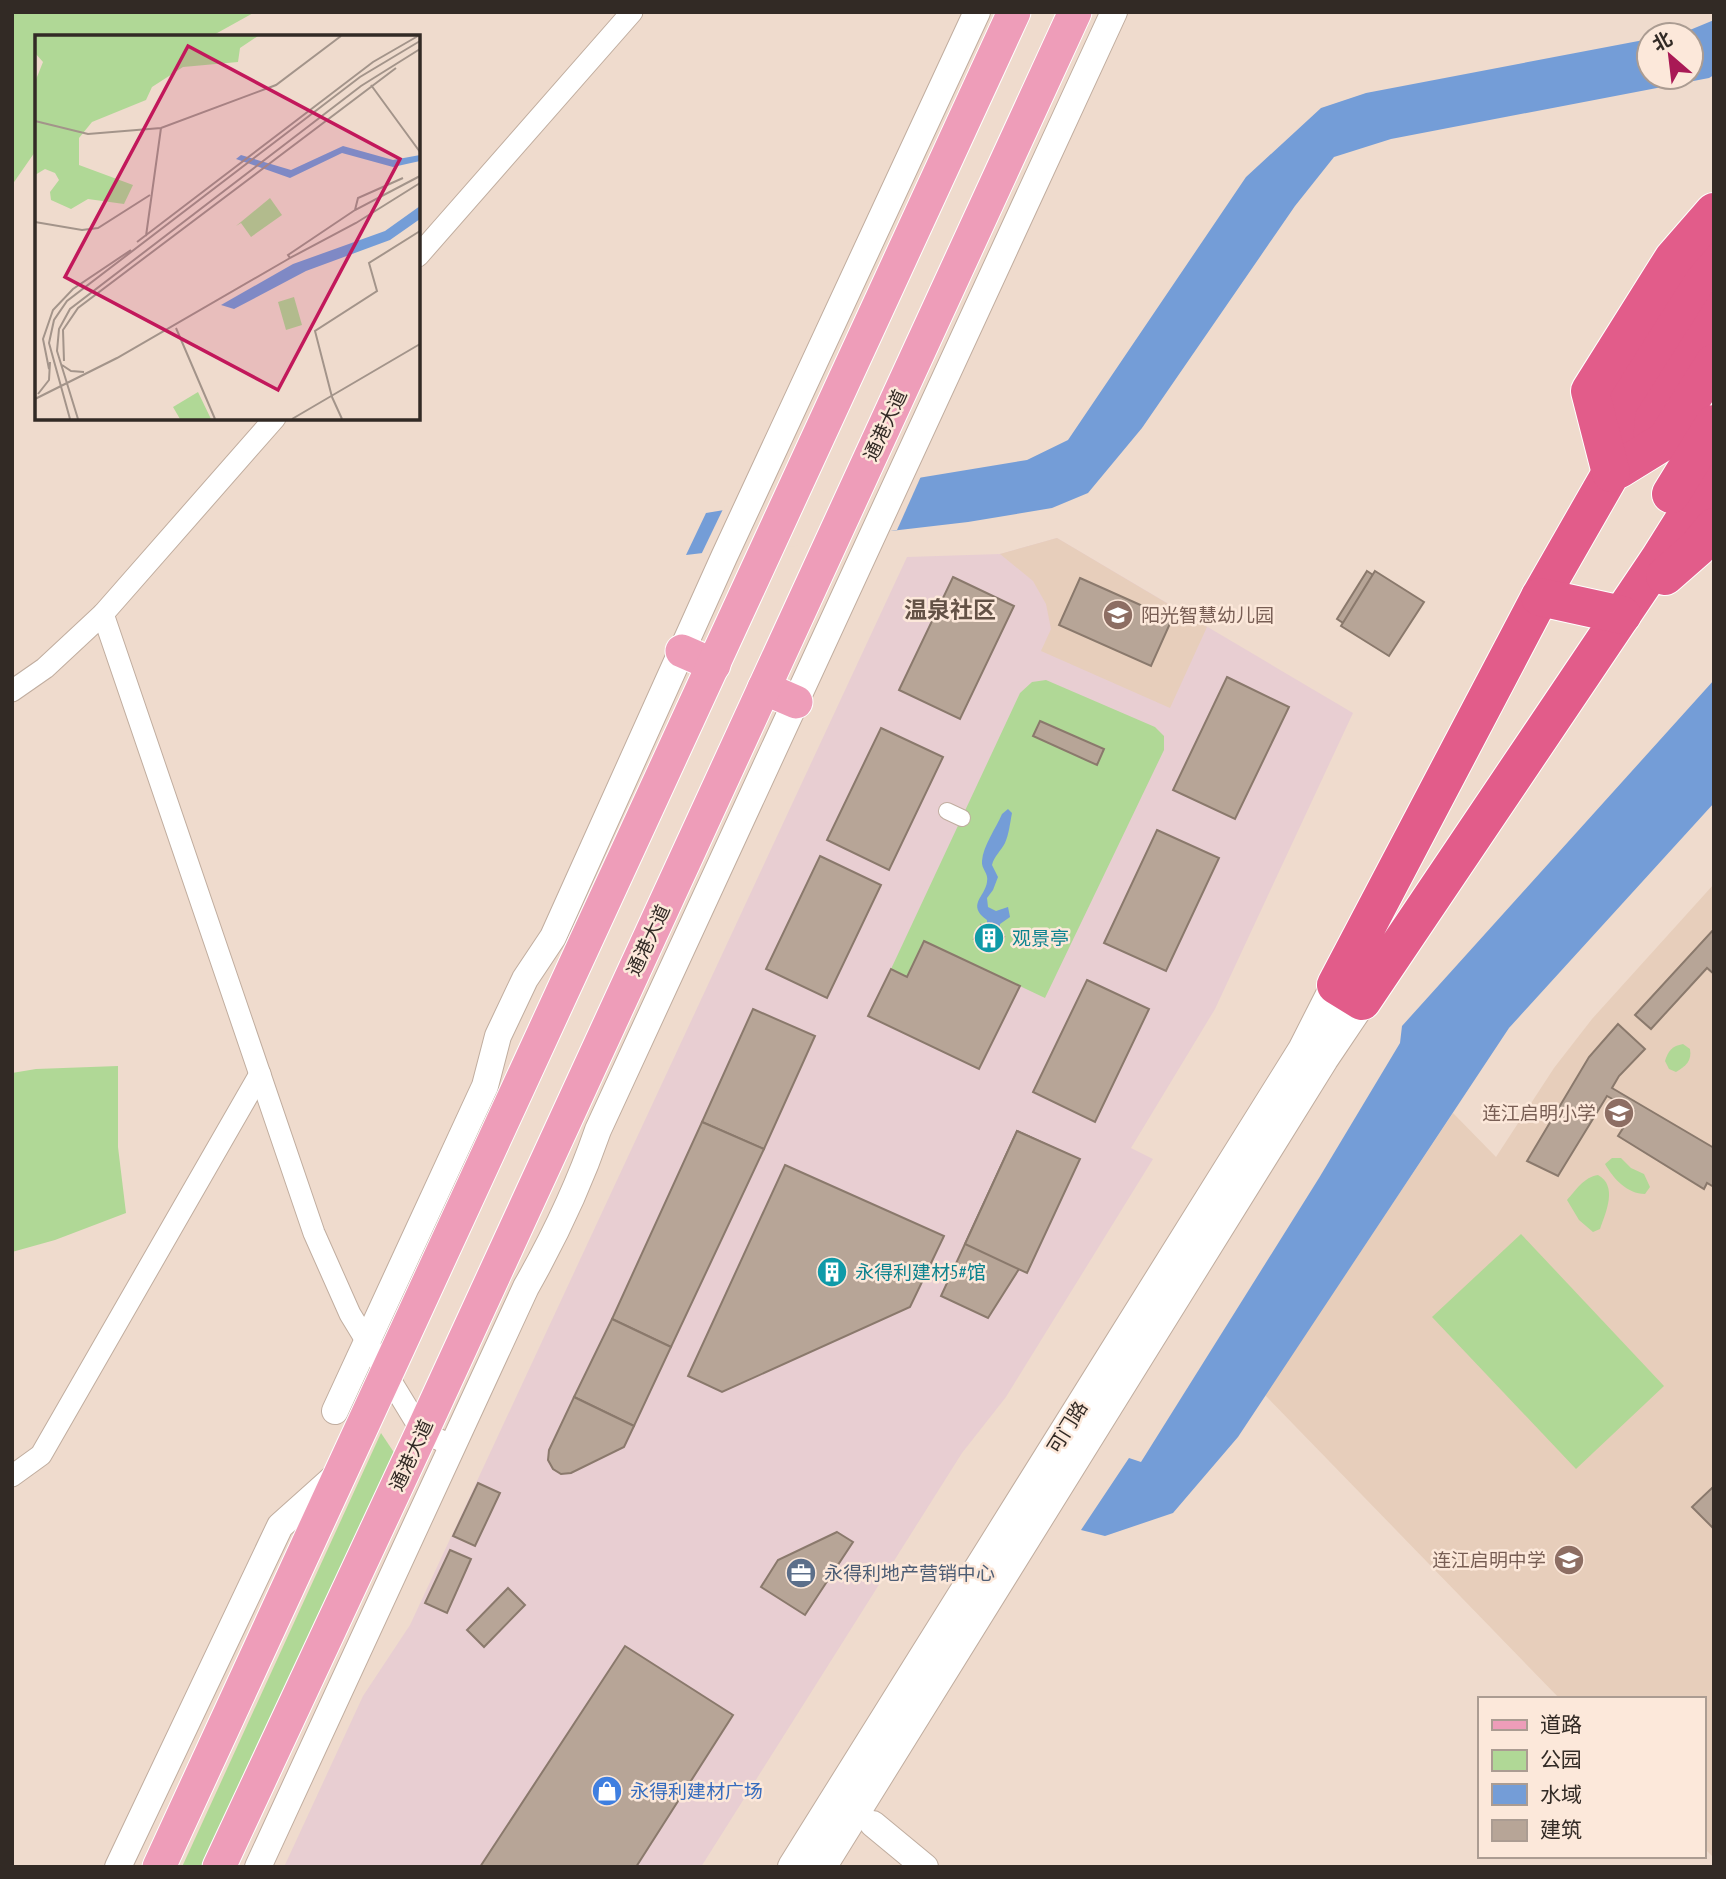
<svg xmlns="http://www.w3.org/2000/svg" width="1726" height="1879" font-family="'PT Sans Narrow','Noto Sans SC',sans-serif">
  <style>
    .commercial { fill: #e8ced2 }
    .built { fill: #e7cebb }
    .green { fill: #b0d896 }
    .water { fill: #749dd7 }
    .pier { fill: #efdbcd }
    .building { fill: #b7a597; stroke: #8a796c; stroke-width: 2 }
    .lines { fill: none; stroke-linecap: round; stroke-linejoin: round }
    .pedestrian-casing { stroke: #c0ad9f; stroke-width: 18 }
    .minor-casing { stroke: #c0ad9f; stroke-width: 23 }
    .tertiary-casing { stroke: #c0ad9f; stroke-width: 28 }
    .secondary-casing { stroke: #c0ad9f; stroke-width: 32 }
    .primary-casing { stroke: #fff; stroke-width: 35 }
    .motorway-casing { stroke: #fff; stroke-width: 40 }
    .pedestrian { stroke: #fff; stroke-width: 16 }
    .minor { stroke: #fff; stroke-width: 21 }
    .tertiary { stroke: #fff; stroke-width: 26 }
    .secondary { stroke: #fff; stroke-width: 30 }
    .primary { stroke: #ee9db9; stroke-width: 33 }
    .motorway { stroke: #e25c8a; stroke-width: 38 }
    .labels { text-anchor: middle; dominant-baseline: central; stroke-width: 5; stroke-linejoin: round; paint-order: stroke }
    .street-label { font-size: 19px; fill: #322a25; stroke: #fce8da }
    .education-label { font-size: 19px; fill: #785e54; stroke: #fce8da; text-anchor: end }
    .culture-label { font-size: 19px; fill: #0d838f; stroke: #fce8da; text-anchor: start }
    .service-label { font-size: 19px; fill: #4e5e75; stroke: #fce8da; text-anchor: start }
    .shop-label { font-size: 19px; fill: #366cbe; stroke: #fce8da; text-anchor: start }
    .quarter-label { font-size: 23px; font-weight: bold; fill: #635246; stroke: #fce8da }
    .inset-road { fill: none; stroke: #a3948a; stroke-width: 2 }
    .view { fill: #c2185b; fill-opacity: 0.15; stroke: #c2185b; stroke-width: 3.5 }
    .inset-edge { fill: none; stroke: #322a25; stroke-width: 3.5 }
  </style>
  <rect width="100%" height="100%" fill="#efdbcd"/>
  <polygon class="commercial" points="1057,538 1353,713 1215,1009 1131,1148 1153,1159 1006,1397 962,1453 701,1867 284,1867 363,1696 410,1625 907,557 1000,554"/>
  <g class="built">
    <polygon points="1057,538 1207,627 1170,708 1041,651 1051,629 1046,604 1033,581 1000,554"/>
    <polygon points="1714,884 1714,1858 1703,1847 1703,1699 1560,1699 1265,1395 1453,1113 1496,1157 1554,1068 1592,1019"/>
  </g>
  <g class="green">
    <polygon points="12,12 255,12 210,37 37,37 37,149 12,185"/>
    <polygon points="1046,680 1155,727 1164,736 1164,750 1045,998 925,941 907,977 891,969 1020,693 1032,682"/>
    <path d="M1683 1044 1690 1049C1692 1061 1686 1066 1676 1072L1669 1069 1665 1061C1668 1051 1672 1046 1683 1044Z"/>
    <polygon points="118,1066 118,1147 126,1213 55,1240 12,1252 12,1073 36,1069"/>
    <path d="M1612 1158H1621L1631 1168 1644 1174 1650 1187 1645 1194C1627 1194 1613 1178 1605 1164Z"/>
    <path d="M1598 1175C1618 1186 1606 1212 1600 1229L1593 1232 1579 1220 1567 1200C1576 1190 1584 1177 1598 1175Z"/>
    <polygon points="1521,1234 1664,1386 1576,1469 1432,1317"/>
    <polygon points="381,1433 395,1454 201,1867 182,1867"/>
  </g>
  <g class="water">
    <polygon points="1714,20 1714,75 1709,78 1391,139 1334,157 1295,206 1142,428 1088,493 1052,508 968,522 686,555 706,513 1027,460 1068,440 1246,177 1321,108 1366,93 1649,39 1649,77 1691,77 1691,35 1670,35 1685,32"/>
    <polygon points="1714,680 1714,803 1509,1028 1238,1437 1173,1513 1105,1536 1081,1530 1129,1458 1141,1462 1319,1178 1400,1043 1402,1026"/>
    <path d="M1008 809 1012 813C1010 823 1009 834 1005 843 1001 851 994 856 992 865L998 877 993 890 987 898 988 907 996 911 1008 907 1010 917 1000 924 999 932 987 926V920C966 905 985 897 987 882 989 873 981 869 982 861 983 846 996 828 1002 814Z"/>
  </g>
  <polygon class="pier" points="922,474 897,530 796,546 700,557 724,507"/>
  <g class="building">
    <polygon points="1367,571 1384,582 1354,630 1337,619"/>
    <polygon points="1375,571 1424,602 1389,656 1341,626"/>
    <polygon points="953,577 1014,606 960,719 899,690"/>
    <polygon points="1080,578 1172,619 1151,666 1059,625"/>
    <polygon points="1227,677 1289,707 1235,819 1173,790"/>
    <polygon points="1040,721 1104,749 1097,765 1033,736"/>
    <polygon points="881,728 943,757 889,870 827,840"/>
    <polygon points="1157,830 1219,858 1166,971 1104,943"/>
    <polygon points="820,856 881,885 827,998 766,969"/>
    <polygon points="981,925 1004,937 997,950 974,939"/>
    <polygon points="1714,929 1714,974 1707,968 1651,1029 1635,1015"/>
    <polygon points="924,941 1020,986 979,1069 868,1016 891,969 907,977"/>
    <polygon points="1087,980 1149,1009 1095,1122 1033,1092"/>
    <polygon points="753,1009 815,1036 764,1149 702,1122"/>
    <polygon points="1618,1024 1645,1049 1619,1076 1612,1088 1714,1148 1714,1187 1707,1183 1704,1189 1618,1136 1634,1111 1607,1096 1558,1176 1527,1161 1589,1057"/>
    <polygon points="702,1122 764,1149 671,1347 612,1319"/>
    <polygon points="1017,1131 1071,1156 1019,1269 988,1318 941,1296"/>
    <polygon points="1017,1131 1080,1159 1027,1273 965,1244"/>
    <polygon points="785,1165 944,1236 910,1307 722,1392 688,1376"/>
    <polygon points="612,1319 671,1347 634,1426 574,1397"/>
    <polygon points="574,1397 634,1426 624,1447 571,1473 561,1474 553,1469 548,1460 549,1450"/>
    <polygon points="478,1483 500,1493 475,1546 453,1536"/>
    <polygon points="1714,1486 1714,1529 1692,1507"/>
    <polygon points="837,1532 853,1542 805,1615 761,1587 778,1560"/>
    <polygon points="450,1550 471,1559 447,1613 425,1603"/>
    <polygon points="508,1588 525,1605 484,1647 467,1630"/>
    <polygon points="625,1646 733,1715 636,1867 480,1867"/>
  </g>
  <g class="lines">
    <g class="pedestrian-casing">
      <polyline id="pedestrian" points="947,811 962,818"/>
    </g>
    <g class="minor-casing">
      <g id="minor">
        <polyline points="418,256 632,12"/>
        <polyline points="103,614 314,1233 350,1314 422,1432 453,1446"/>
        <polyline points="12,691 45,668 103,614 275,418"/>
        <polyline points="12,1476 41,1455 260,1074"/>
      </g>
    </g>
    <g class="tertiary-casing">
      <g id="tertiary">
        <polyline points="335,1411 485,1086 498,1036 525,979 553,937 724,557 977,12"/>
        <polyline points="873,1824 925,1867"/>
        <polyline points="118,1867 280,1526 337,1475"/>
        <path d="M258 1867 526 1287C555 1236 579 1185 598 1130L1114 12"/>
      </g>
    </g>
    <g class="secondary-casing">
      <g id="secondary">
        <polyline points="793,1867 1303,1050 1336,985"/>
        <polyline points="821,1867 1323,1059 1362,1001"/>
      </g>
    </g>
    <g class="primary-casing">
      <g id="primary">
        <polyline points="682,651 714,665"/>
        <polyline points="764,688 796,702"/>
        <polyline points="159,1867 1014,12"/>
        <polyline points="219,1867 422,1432 1075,12"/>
      </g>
    </g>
    <g class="motorway-casing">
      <g id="motorway">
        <polyline points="1714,310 1611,473 1540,597 1336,985 1362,1001 1660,558 1714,472"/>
        <polyline points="1613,450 1617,406 1714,253"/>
        <polyline points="1619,469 1666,440 1714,363"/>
        <polyline points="1611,473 1590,391 1673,259 1714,212"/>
        <polyline points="1671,494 1714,424"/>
        <polyline points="1665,576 1697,548 1714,527"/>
        <polyline points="1540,597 1622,615"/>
      </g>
    </g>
    <use href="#pedestrian" class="pedestrian"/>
    <use href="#minor" class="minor"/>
    <use href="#tertiary" class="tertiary"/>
    <use href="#secondary" class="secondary"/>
    <use href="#primary" class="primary"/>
    <use href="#motorway" class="motorway"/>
  </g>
  <defs>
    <g id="school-disc" transform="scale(1.575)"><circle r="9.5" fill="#8d6e63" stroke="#fce8da"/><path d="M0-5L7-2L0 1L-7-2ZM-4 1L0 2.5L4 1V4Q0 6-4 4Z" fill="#fff"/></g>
    <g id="building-disc" transform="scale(1.575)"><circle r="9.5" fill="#0f9aa8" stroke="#fce8da"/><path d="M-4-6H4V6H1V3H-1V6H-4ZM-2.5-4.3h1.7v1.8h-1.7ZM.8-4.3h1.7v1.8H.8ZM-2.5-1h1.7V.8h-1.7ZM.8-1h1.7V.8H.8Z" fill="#fff"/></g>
    <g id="office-disc" transform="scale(1.575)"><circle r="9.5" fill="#5c6f8a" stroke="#fce8da"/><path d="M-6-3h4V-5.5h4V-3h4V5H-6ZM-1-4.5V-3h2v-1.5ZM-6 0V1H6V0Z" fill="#fff"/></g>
    <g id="shop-disc" transform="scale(1.575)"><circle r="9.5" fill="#3f7fe0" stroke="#fce8da"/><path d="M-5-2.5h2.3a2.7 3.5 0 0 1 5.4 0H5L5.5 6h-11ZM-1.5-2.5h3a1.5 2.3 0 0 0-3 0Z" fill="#fff"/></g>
  </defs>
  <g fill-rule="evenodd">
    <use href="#school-disc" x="1118" y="615"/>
    <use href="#building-disc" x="989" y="938"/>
    <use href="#school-disc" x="1619" y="1113"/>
    <use href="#building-disc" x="832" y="1272"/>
    <use href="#school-disc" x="1569" y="1560"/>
    <use href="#office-disc" x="801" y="1573"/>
    <use href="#shop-disc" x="607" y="1791"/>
  </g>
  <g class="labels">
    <g class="street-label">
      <text transform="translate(885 425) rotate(-65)">通港大道</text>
      <text transform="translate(648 940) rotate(-65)">通港大道</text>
      <text transform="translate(1067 1427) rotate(-58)">可门路</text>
      <text transform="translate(411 1455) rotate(-65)">通港大道</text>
    </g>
    <g class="education-label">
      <text x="1141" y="615" text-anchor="start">阳光智慧幼儿园</text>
      <text x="1596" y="1113">连江启明小学</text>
      <text x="1546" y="1560">连江启明中学</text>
    </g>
    <g class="culture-label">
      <text x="1012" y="938">观景亭</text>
      <text x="855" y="1272">永得利建材5#馆</text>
    </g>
    <g class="service-label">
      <text x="824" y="1573">永得利地产营销中心</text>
    </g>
    <g class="shop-label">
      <text x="630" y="1791">永得利建材广场</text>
    </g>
    <g class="quarter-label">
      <text x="950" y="609">温泉社区</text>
    </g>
  </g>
  <g transform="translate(35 35)">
    <rect width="385" height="385" fill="#efdbcd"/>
    <path d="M0 1H223L205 13 203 27 148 32 117 52 111 65 57 87 44 103V130L98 150 89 169 53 164 36 174 16 165 15 157 24 145 20 138 10 134 0 140V47L8 27 0 18ZM235 163 247 180 216 202 206 188 201 191ZM259 262 267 290 251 295 243 267ZM163 357 176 384H145L138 372Z" fill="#b0d896"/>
    <path d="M308 111 358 125 385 120V126L358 132 307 118 255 143 201 124 206 120 256 135ZM385 171V184L355 205 271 236 199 274 186 270 258 229 350 196Z" fill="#749dd7"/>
    <path class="inset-road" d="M336 50 385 117M0 86 53 99 126 93 241 50 306 1M385 141 320 175 253 220 255 223 321 188 385 148M320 175 323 163 368 143M0 187 47 195 63 193 115 160M111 201 126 93M102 207 338 27 383 1M141 293 180 384M29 326 28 295 43 273 361 33M27 330 36 336 49 337M14 334 8 304 18 275 38 254 96 215M3 359 14 345 15 327M297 362 280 296 342 256 334 228 385 196M297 362 307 384M0 364 82 323 255 223M35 384 14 308 19 285 32 266 325 42 385 6M43 384 22 316 24 294 35 274 326 51 385 14M257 384 385 309"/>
    <path class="view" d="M153 11 365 124 243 355 30 242Z"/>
    <rect width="385" height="385" class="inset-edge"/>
  </g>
  <rect width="1726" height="1879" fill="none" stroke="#322a25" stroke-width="28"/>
  <rect x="1478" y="1697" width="228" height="161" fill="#fce8da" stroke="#ab9c92" stroke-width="2"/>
  <rect x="1492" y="1720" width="35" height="10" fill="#ee9db9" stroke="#ab9c92" stroke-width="2"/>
  <text x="1540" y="1732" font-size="21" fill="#322a25">道路</text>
  <rect x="1492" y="1750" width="35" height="21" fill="#b0d896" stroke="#ab9c92" stroke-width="2"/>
  <text x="1540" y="1767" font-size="21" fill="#322a25">公园</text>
  <rect x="1492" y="1784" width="35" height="21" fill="#749dd7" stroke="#ab9c92" stroke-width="2"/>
  <text x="1540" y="1802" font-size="21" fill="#322a25">水域</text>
  <rect x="1492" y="1820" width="35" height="21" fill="#b7a597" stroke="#ab9c92" stroke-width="2"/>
  <text x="1540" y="1837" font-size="21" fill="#322a25">建筑</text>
  <g transform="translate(1670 56) rotate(332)"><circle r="33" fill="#fce8da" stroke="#ab9c92" stroke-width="2"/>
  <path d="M0-5L12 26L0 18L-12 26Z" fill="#a91955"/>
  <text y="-10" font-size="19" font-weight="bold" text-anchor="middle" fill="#322a25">北</text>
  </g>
</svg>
